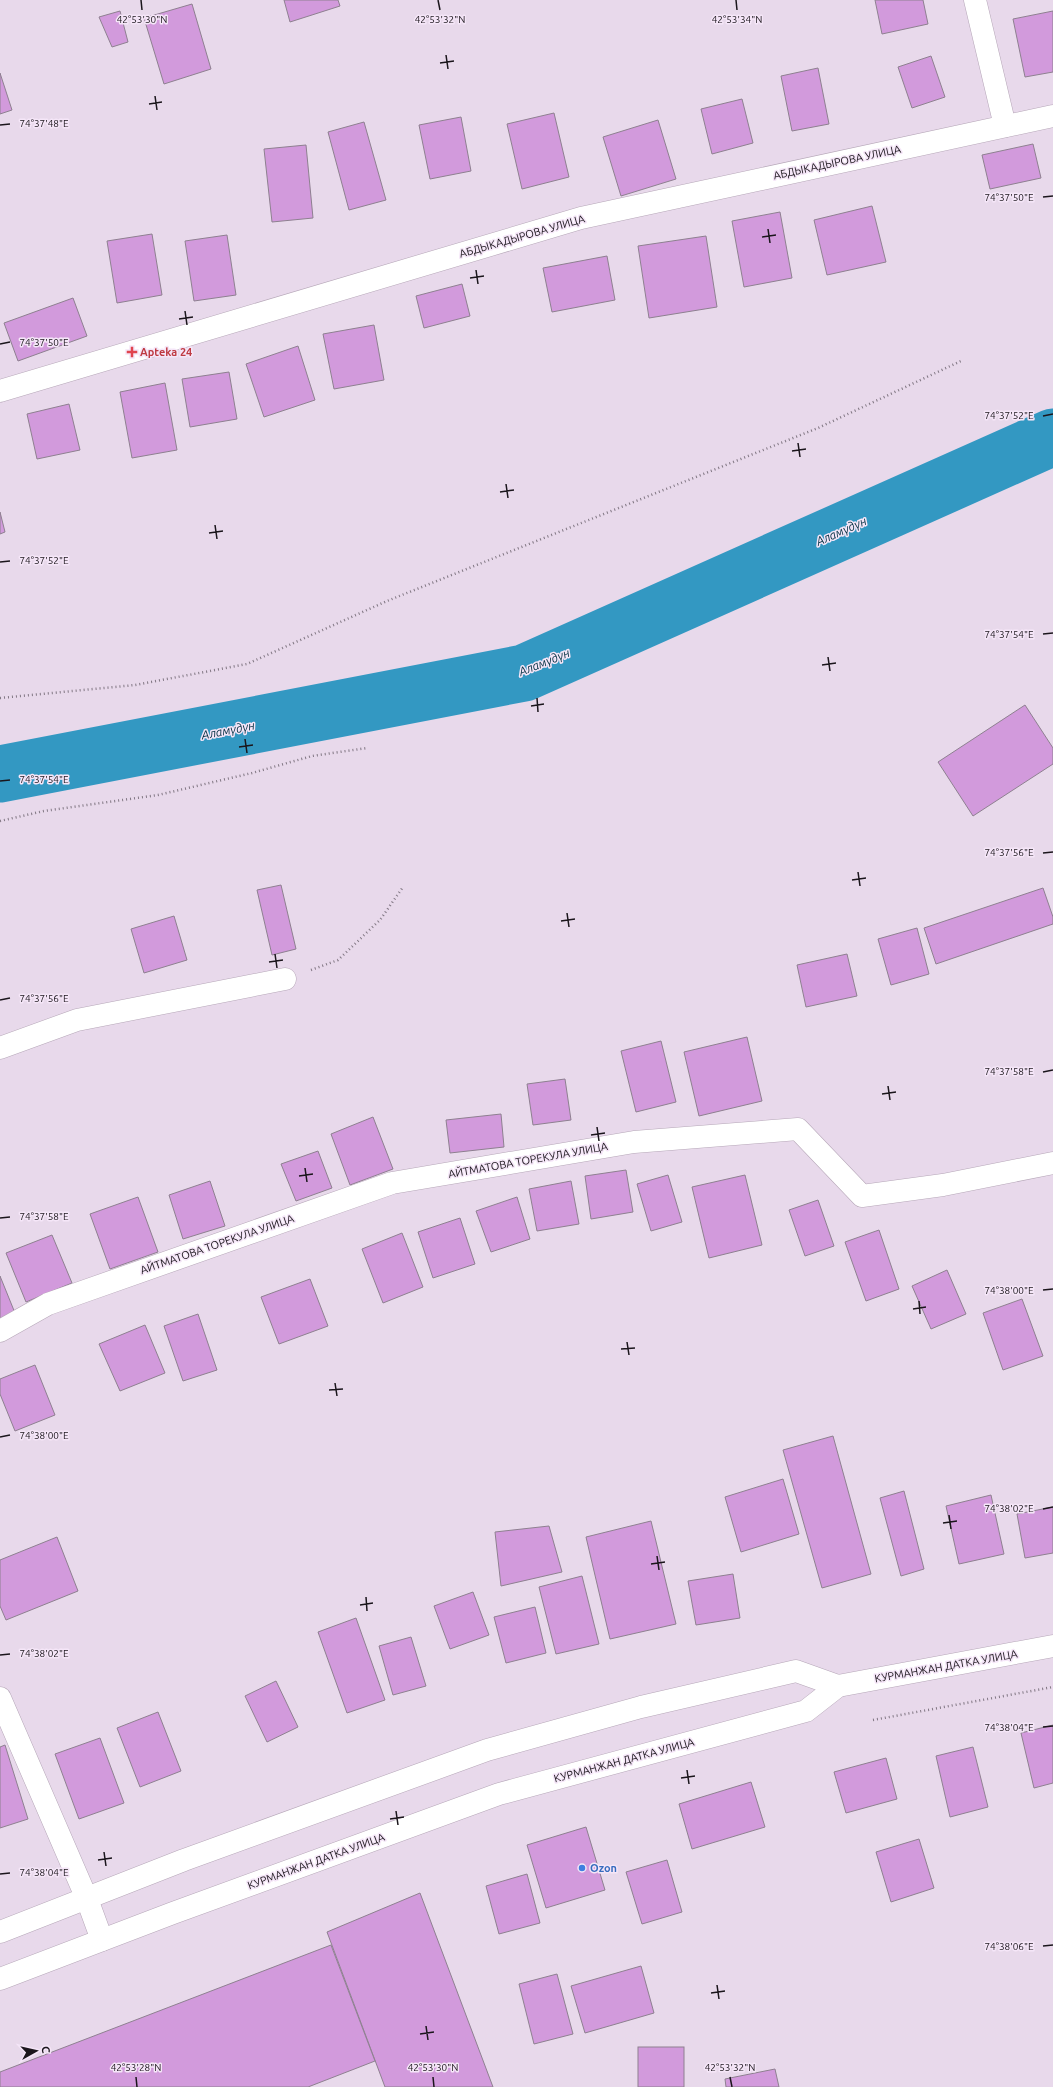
<svg xmlns="http://www.w3.org/2000/svg" width="1053" height="2087" font-family="Ubuntu,sans-serif">
  <style>
    .lines { fill: none; stroke-linecap: round; stroke-linejoin: round }
    .river { stroke: #3398c2; stroke-width: 57 }
    .building { fill: #d29adc; stroke: #8e8090 }
    .minor-casing { stroke: #b6a7b8; stroke-width: 23 }
    .primary-casing { stroke: #b6a7b8; stroke-width: 23 }
    .path { stroke: #817783; stroke-width: 2.5; stroke-dasharray: 1 3; stroke-linecap: butt }
    .minor { stroke: #fff; stroke-width: 22 }
    .primary { stroke: #fff; stroke-width: 22 }
    .ticks { fill: none; stroke: #1b161c; stroke-width: 1.5 }
    .health-dot { fill: #e0444e; stroke: #f5e6f8; stroke-width: 1.5 }
    .shop-dot { fill: #3f7fe0; stroke: #f5e6f8; stroke-width: 1.5 }
    .labels { text-anchor: middle; dominant-baseline: central; stroke-width: 3; stroke-linejoin: round; paint-order: stroke }
    .street-label { font-size: 11px; fill: #1b161c; stroke: #f5e6f8 }
    .health-label { font-size: 11px; font-weight: bold; fill: #be3a42; stroke: #f5e6f8; text-anchor: start }
    .shop-label { font-size: 11px; font-weight: bold; fill: #366cbe; stroke: #f5e6f8; text-anchor: start }
    .water-label { font-size: 12px; font-style: italic; fill: #022f41; stroke: #f5e6f8 }
    .ticks-label { font-size: 10px; text-anchor: middle; fill: #1b161c; stroke: #f5e6f8; stroke-width: 3; stroke-linejoin: round; paint-order: stroke }
  </style>
  <rect width="100%" height="100%" fill="#e8d9eb"/>
  <g class="lines">
    <polyline class="river" points="0,774 524,673 1053,437"/>
  </g>
  <g class="building">
    <polygon points="284,0 338,0 340,6 290,22"/>
    <polygon points="875,0 923,0 928,24 882,34"/>
    <polygon points="192,4 211,69 164,84 144,18"/>
    <polygon points="120,11 128,42 112,47 99,17"/>
    <polygon points="1053,11 1053,72 1025,77 1013,19"/>
    <polygon points="931,56 945,97 912,108 898,67"/>
    <polygon points="818,68 829,124 792,131 781,76"/>
    <polygon points="0,73 12,110 0,114"/>
    <polygon points="742,99 753,143 712,154 701,109"/>
    <polygon points="554,113 569,177 522,189 507,124"/>
    <polygon points="461,117 471,171 430,179 419,125"/>
    <polygon points="658,120 676,179 621,196 603,137"/>
    <polygon points="364,122 386,200 349,210 328,132"/>
    <polygon points="1033,144 1041,178 990,189 982,155"/>
    <polygon points="306,145 313,218 272,222 264,149"/>
    <polygon points="872,206 886,262 827,275 814,220"/>
    <polygon points="780,212 792,278 744,287 732,221"/>
    <polygon points="152,234 162,295 117,303 107,241"/>
    <polygon points="227,235 236,295 194,301 185,241"/>
    <polygon points="706,236 717,307 649,318 638,246"/>
    <polygon points="607,256 615,300 552,312 543,268"/>
    <polygon points="462,284 470,316 424,328 416,296"/>
    <polygon points="73,298 87,336 18,361 4,323"/>
    <polygon points="374,325 384,380 334,389 323,334"/>
    <polygon points="298,346 315,400 264,417 246,364"/>
    <polygon points="229,372 237,419 190,427 182,379"/>
    <polygon points="165,383 177,450 132,458 120,392"/>
    <polygon points="69,404 80,450 37,459 27,414"/>
    <polygon points="0,512 5,532 0,534"/>
    <polygon points="1025,705 1053,748 1053,764 973,816 938,762"/>
    <polygon points="281,885 296,949 272,955 257,890"/>
    <polygon points="1043,888 1053,917 1053,924 936,964 924,928"/>
    <polygon points="174,916 187,960 144,973 131,929"/>
    <polygon points="917,928 929,974 891,985 878,939"/>
    <polygon points="847,954 857,996 806,1007 797,965"/>
    <polygon points="747,1037 762,1101 699,1116 684,1052"/>
    <polygon points="661,1041 676,1102 636,1112 621,1051"/>
    <polygon points="565,1079 571,1120 533,1125 527,1084"/>
    <polygon points="501,1114 504,1147 450,1153 446,1120"/>
    <polygon points="373,1117 393,1169 350,1185 331,1134"/>
    <polygon points="318,1151 332,1188 296,1201 281,1164"/>
    <polygon points="626,1170 633,1212 591,1219 585,1176"/>
    <polygon points="668,1175 682,1222 651,1231 637,1184"/>
    <polygon points="745,1175 762,1245 709,1258 692,1187"/>
    <polygon points="210,1181 225,1226 183,1239 169,1195"/>
    <polygon points="571,1181 579,1224 537,1231 529,1189"/>
    <polygon points="138,1197 158,1252 110,1269 90,1214"/>
    <polygon points="517,1197 530,1239 491,1252 476,1211"/>
    <polygon points="818,1200 834,1246 805,1256 789,1210"/>
    <polygon points="460,1218 475,1264 433,1278 418,1232"/>
    <polygon points="879,1230 899,1289 866,1301 845,1242"/>
    <polygon points="402,1233 423,1287 383,1303 362,1249"/>
    <polygon points="52,1235 72,1283 26,1302 6,1253"/>
    <polygon points="947,1270 966,1314 931,1329 912,1286"/>
    <polygon points="0,1276 15,1313 0,1319"/>
    <polygon points="310,1279 328,1326 279,1344 261,1297"/>
    <polygon points="1022,1299 1043,1356 1003,1370 983,1313"/>
    <polygon points="198,1314 217,1370 183,1381 164,1326"/>
    <polygon points="145,1325 165,1373 120,1391 99,1344"/>
    <polygon points="35,1365 55,1415 15,1431 0,1394 0,1379"/>
    <polygon points="833,1436 871,1574 822,1588 783,1450"/>
    <polygon points="783,1479 799,1534 741,1552 725,1497"/>
    <polygon points="904,1491 924,1569 901,1576 880,1498"/>
    <polygon points="991,1495 1004,1554 959,1564 946,1506"/>
    <polygon points="1053,1507 1053,1553 1025,1558 1017,1514"/>
    <polygon points="651,1521 676,1624 610,1639 586,1537"/>
    <polygon points="549,1526 562,1572 501,1586 495,1532"/>
    <polygon points="57,1537 78,1591 6,1620 0,1606 0,1560"/>
    <polygon points="733,1574 740,1618 696,1625 688,1581"/>
    <polygon points="582,1576 599,1644 556,1654 539,1587"/>
    <polygon points="473,1592 489,1635 450,1649 434,1606"/>
    <polygon points="535,1607 546,1653 506,1663 494,1617"/>
    <polygon points="356,1618 385,1700 347,1713 318,1632"/>
    <polygon points="411,1637 426,1686 393,1695 379,1646"/>
    <polygon points="276,1681 298,1727 267,1742 245,1696"/>
    <polygon points="158,1712 181,1771 140,1787 117,1728"/>
    <polygon points="1053,1725 1053,1783 1034,1788 1021,1733"/>
    <polygon points="100,1738 124,1803 79,1819 55,1754"/>
    <polygon points="5,1745 28,1819 0,1828 0,1747"/>
    <polygon points="973,1747 988,1807 950,1817 936,1756"/>
    <polygon points="886,1758 897,1799 846,1813 834,1772"/>
    <polygon points="751,1782 765,1827 692,1849 679,1804"/>
    <polygon points="586,1827 605,1890 546,1908 527,1845"/>
    <polygon points="919,1839 934,1888 891,1902 876,1852"/>
    <polygon points="667,1860 682,1912 642,1924 626,1872"/>
    <polygon points="527,1874 540,1923 499,1934 486,1886"/>
    <polygon points="420,1893 493,2087 385,2087 327,1932"/>
    <polygon points="331,1945 375,2061 308,2087 0,2087 0,2072"/>
    <polygon points="641,1966 654,2013 585,2033 571,1986"/>
    <polygon points="557,1974 573,2034 534,2044 519,1984"/>
    <rect x="638" y="2047" width="46" height="40"/>
    <polygon points="775,2069 779,2087 726,2087 725,2079"/>
  </g>
  <g class="lines">
    <g class="minor-casing">
      <g id="minor">
        <polyline points="975,0 1005,126"/>
        <polyline points="0,391 581,218 1053,116"/>
        <polyline points="0,1048 77,1020 285,979"/>
        <polyline points="0,1331 48,1304 392,1183 634,1142 798,1129 862,1196 943,1185 1053,1163"/>
        <polyline points="0,1698 87,1899 102,1940"/>
      </g>
    </g>
    <g class="primary-casing">
      <g id="primary">
        <polyline points="0,1932 184,1860 487,1750 641,1707 796,1671 838,1686"/>
        <polyline points="0,1979 173,1913 499,1794 806,1711 838,1686 1053,1646"/>
      </g>
    </g>
    <g class="path">
      <polyline points="0,698 135,685 247,664 387,601 818,428 961,361"/>
      <polyline points="0,821 44,811 158,795 252,773 312,756 367,748"/>
      <polyline points="311,970 338,960 380,920 403,887"/>
      <polyline points="873,1720 1053,1687"/>
    </g>
    <use href="#minor" class="minor"/>
    <use href="#primary" class="primary"/>
  </g>
  <path class="ticks" d="M141 0 142 10M438 0 440 10M736 0 737 10M446 55 448 69M440 63 454 61M155 96 157 110M149 104 162 102M0 125 10 124M1043 197 1053 196M768 229 770 243M762 237 776 235M476 270 478 284M470 278 484 276M185 311 187 325M179 319 193 317M0 344 10 342M1043 416 1053 414M798 443 800 457M792 451 806 449M506 484 508 498M500 492 514 490M215 525 217 539M209 533 223 531M0 562 10 561M1043 634 1053 633M828 657 830 671M822 665 836 663M537 698 538 712M531 706 544 704M245 739 247 753M239 747 253 745M0 781 10 780M1043 853 1053 852M858 872 860 886M852 880 866 878M567 913 569 927M561 921 575 919M275 954 277 968M269 962 283 960M0 1000 10 998M1043 1072 1053 1070M888 1086 890 1100M882 1094 896 1092M597 1127 599 1141M591 1135 605 1133M305 1168 307 1182M299 1176 313 1174M0 1218 10 1217M1043 1290 1053 1289M919 1301 920 1314M913 1309 926 1307M627 1342 629 1355M621 1349 635 1348M335 1383 337 1396M329 1390 343 1389M0 1437 10 1435M1043 1509 1053 1507M949 1515 951 1529M943 1523 957 1521M657 1556 659 1570M651 1564 665 1562M366 1597 367 1611M360 1605 373 1603M0 1655 10 1654M1043 1727 1053 1726M687 1770 689 1784M681 1778 695 1776M396 1811 398 1825M390 1819 404 1817M104 1852 106 1866M98 1860 112 1858M0 1874 10 1873M1043 1946 1053 1945M717 1985 719 1999M711 1993 725 1991M426 2026 428 2040M420 2034 434 2032M136 2077 137 2087M433 2077 434 2087M730 2077 732 2087"/>
  <path class="health-dot" d="M130 346h4v4h4v4h-4v4h-4v-4h-4v-4h4z"/>
  <circle class="shop-dot" cx="582" cy="1868" r="4"/>
  <g class="labels">
    <g class="street-label">
      <text transform="translate(837 162) rotate(-12)">АБДЫКАДЫРОВА УЛИЦА</text>
      <text transform="translate(522 236) rotate(-16)">АБДЫКАДЫРОВА УЛИЦА</text>
      <text transform="translate(528 1160) rotate(-10)">АЙТМАТОВА ТОРЕКУЛА УЛИЦА</text>
      <text transform="translate(217 1244) rotate(-19)">АЙТМАТОВА ТОРЕКУЛА УЛИЦА</text>
      <text transform="translate(946 1666) rotate(-10)">КУРМАНЖАН ДАТКА УЛИЦА</text>
      <text transform="translate(624 1760) rotate(-15)">КУРМАНЖАН ДАТКА УЛИЦА</text>
      <text transform="translate(316 1861) rotate(-20)">КУРМАНЖАН ДАТКА УЛИЦА</text>
    </g>
    <g class="health-label">
      <text x="140" y="352">Apteka 24</text>
    </g>
    <g class="shop-label">
      <text x="590" y="1868">Ozon</text>
    </g>
    <g class="water-label">
      <text transform="translate(841 531) rotate(-24)">Аламүдүн</text>
      <text transform="translate(544 662) rotate(-22)">Аламүдүн</text>
      <text transform="translate(228 730) rotate(-11)">Аламүдүн</text>
    </g>
  </g>
  <g class="ticks-label">
    <text x="142" y="23">42°53'30"N</text>
    <text x="440" y="23">42°53'32"N</text>
    <text x="737" y="23">42°53'34"N</text>
    <text x="44" y="127">74°37'48"E</text>
    <text x="1009" y="201">74°37'50"E</text>
    <text x="44" y="346">74°37'50"E</text>
    <text x="1009" y="419">74°37'52"E</text>
    <text x="44" y="564">74°37'52"E</text>
    <text x="1009" y="638">74°37'54"E</text>
    <text x="44" y="783">74°37'54"E</text>
    <text x="1009" y="856">74°37'56"E</text>
    <text x="44" y="1002">74°37'56"E</text>
    <text x="1009" y="1075">74°37'58"E</text>
    <text x="44" y="1220">74°37'58"E</text>
    <text x="1009" y="1294">74°38'00"E</text>
    <text x="44" y="1439">74°38'00"E</text>
    <text x="1009" y="1512">74°38'02"E</text>
    <text x="44" y="1657">74°38'02"E</text>
    <text x="1009" y="1731">74°38'04"E</text>
    <text x="44" y="1876">74°38'04"E</text>
    <text x="1009" y="1950">74°38'06"E</text>
    <text x="136" y="2071">42°53'28"N</text>
    <text x="433" y="2071">42°53'30"N</text>
    <text x="730" y="2071">42°53'32"N</text>
  </g>
  <g transform="translate(36 2051) rotate(82)" stroke="#f5e6f8" stroke-width="3" paint-order="stroke">
  <path d="M0-3L7 15L0 10L-7 15Z" fill="#1b161c"/>
  <text y="-6" font-size="11" font-weight="bold" text-anchor="middle" fill="#1b161c">С</text>
  </g>
</svg>
